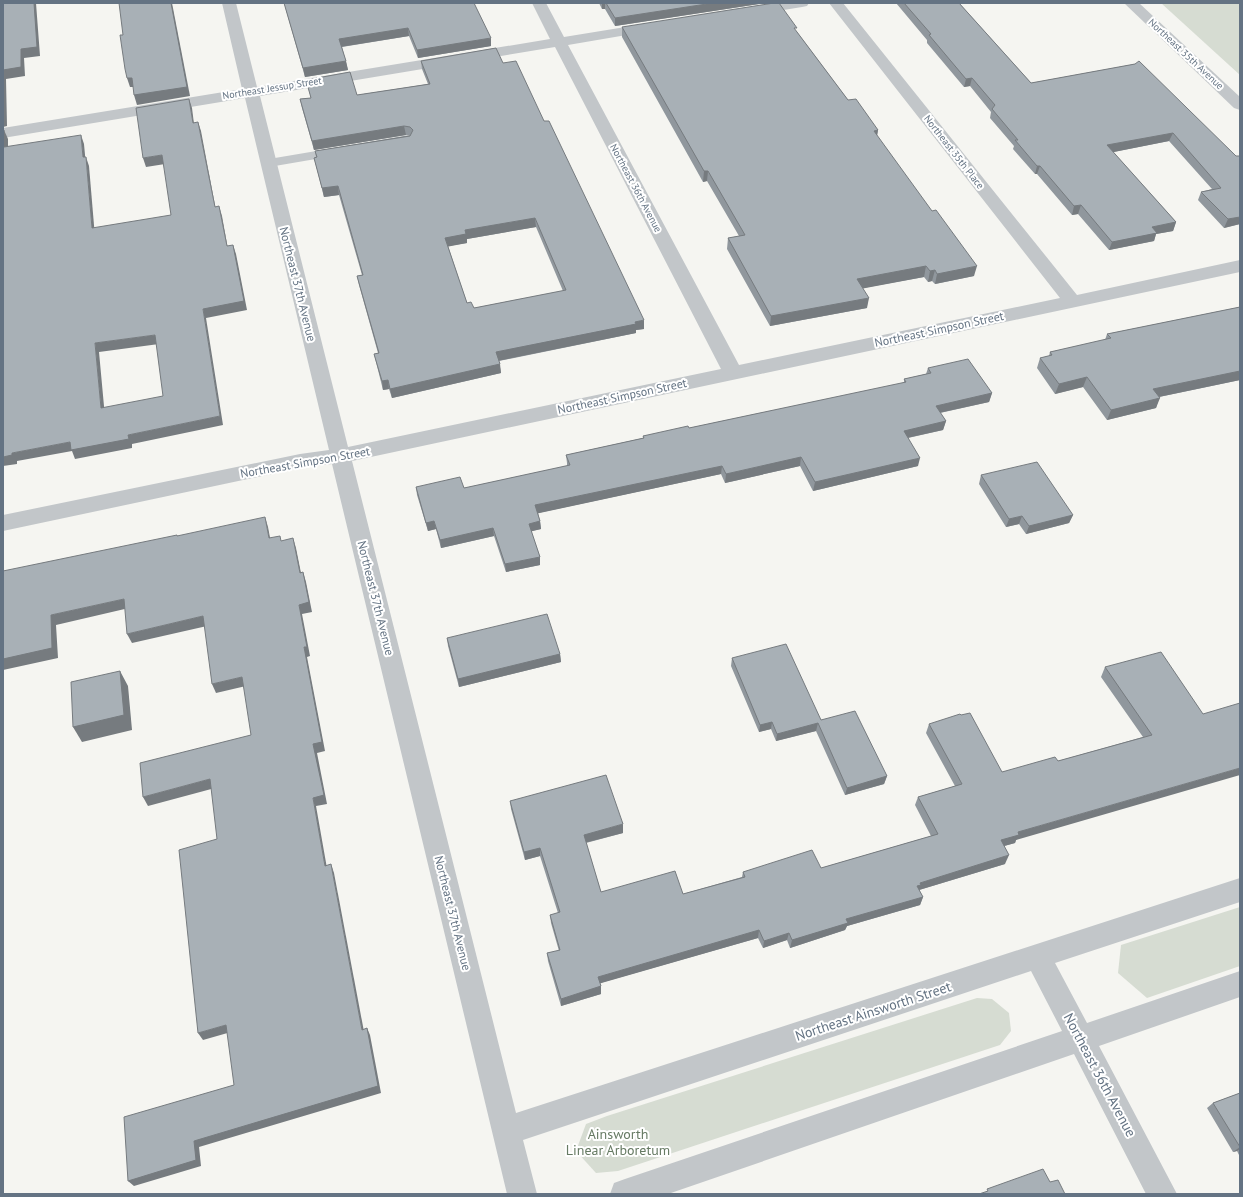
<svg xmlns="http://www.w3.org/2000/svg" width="1243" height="1197" font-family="'PT Sans',sans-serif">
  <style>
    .green { fill: #d6dcd2 }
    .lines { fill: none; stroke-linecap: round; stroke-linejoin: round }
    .lane { fill: #c2c6c9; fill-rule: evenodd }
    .street { fill: #c2c6c9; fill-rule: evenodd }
    .wall { fill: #90979d; fill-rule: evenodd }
    .shaded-wall { fill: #767b7f }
    .building { fill: #a8b0b6; stroke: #767b7f; fill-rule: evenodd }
    .labels { text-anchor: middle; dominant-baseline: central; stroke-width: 4; stroke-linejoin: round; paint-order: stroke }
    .far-street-label { font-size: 10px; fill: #647383; stroke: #fff }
    .street-label { font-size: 12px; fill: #647383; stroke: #fff }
    .near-street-label { font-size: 14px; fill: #647383; stroke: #fff }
    .near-park-label { font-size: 14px; fill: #667a63; stroke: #fff }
  </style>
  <rect width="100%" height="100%" fill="#f5f5f1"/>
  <g class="green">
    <polygon points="1161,3 1240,3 1240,75"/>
    <polygon points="1240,907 1240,966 1147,998 1118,973 1121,945"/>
    <polygon points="977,998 992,999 1009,1013 1011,1031 1000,1045 618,1171 596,1173 576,1151 586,1124 607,1116"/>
  </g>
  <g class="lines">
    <polygon class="lane" points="340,147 345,148 347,151 345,154 269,167 264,166 262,163 264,160 269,159"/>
    <g class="street">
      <path d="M222 3H236L257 87 550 39 532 3H546L564 37 650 23 655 24 657 27 655 30 650 31 568 45 739 365 1060 298 829 3H843L1077 295 1240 260V272L352 461 516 1113 1240 878V902L1055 963 1087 1023 1240 971V997L1099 1046 1177 1194H1146L1074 1054 668 1194H610L614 1183 625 1179 1062 1031 1031 971 523 1140 537 1194H507L332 464 300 468 3 531V515L300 454 329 450 245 98 3 138V128L242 89ZM555 47 721 369 348 447 260 96Z"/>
      <polygon points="775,3 809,3 807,6 802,7 752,15 747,14 745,11 747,8"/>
      <polygon points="1124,3 1139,3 1240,97 1240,110 1234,108"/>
    </g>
  </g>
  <g class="wall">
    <polygon points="284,3 474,3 491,46 418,58 409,36 342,47 348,70 305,77"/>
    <polygon points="599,3 765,3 615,26 605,9 602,9"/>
    <polygon points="896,3 959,3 1031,83 1135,64 1236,156 1240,156 1240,224 1224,228 1198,200 1201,192 1212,189 1169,141 1113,152 1176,222 1173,231 1156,234 1154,241 1109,250 1078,214 1072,215 1037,174 1035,174 1013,149 1014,146 990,118 991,112 970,86 964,87 927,43 927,40"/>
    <polygon points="622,27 797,32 848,100 878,130 877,136 974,276 935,284 932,281 928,282 924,277 863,288 867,308 770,326 727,249 728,238 739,236 707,181 703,182 622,37"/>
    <path d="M421 61 503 63 544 121 644 329 636 330V333L499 361 501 373 392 398 389 389 383 390 374 354 378 353 359 285 357 276 362 275 339 195 324 197 314 158 316 157 315 151 410 135H406L314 150 302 108 300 99 311 98 306 80 357 95 428 84 422 69ZM536 227 563 291 474 308 467 303 448 246 467 243V239Z"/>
    <polygon points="1240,307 1240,380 1159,397 1156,408 1107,420 1083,387 1055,394 1037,368 1040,358 1049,356 1050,352 1105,340 1107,334"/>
    <polygon points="928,368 992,393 989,402 940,413 946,421 943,430 908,438 918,466 813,491 800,466 725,483 721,474 538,513 540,521 541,529 531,531 540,557 540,565 506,572 494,536 441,548 436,529 428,531 417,495 416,487 464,488 567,466 567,463 566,455 643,438 643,436 689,428 904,383 904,379 926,374"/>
    <polygon points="981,475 1073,515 1069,523 1026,534 1019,524 1006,527 979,484"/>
    <polygon points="447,638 560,654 561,662 459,687 448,646"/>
    <polygon points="732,658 821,720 887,776 884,784 845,795 816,731 776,741 771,729 759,732 731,666"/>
    <polygon points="1105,667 1203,714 1016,840 1015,843 1004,846 1005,864 919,890 923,897 920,905 847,926 845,930 790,948 787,940 763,948 758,938 600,983 601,986 601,994 561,1006 548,961 547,953 559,951 551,923 550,915 558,913 540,856 525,860 511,809 510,801 623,833 586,843 601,892 683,894 742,877 743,872 821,868 931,836 915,805 918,797 955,786 926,733 929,724 1002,772 1058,761 1143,737 1101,677"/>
    <polygon points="1240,1093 1240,1157 1237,1151 1233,1152 1207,1108 1213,1103"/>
  </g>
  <g class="shaded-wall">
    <polygon points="34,3 36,3 40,56 24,58 25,76 6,79 7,126 3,127 3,70 21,49"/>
    <polygon points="171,3 172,3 190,96 137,105 134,95"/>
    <rect x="602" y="3" width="3" height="6"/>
    <polygon points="713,3 765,3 615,26 615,18"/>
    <polygon points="408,28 409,36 340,47 339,39"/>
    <polygon points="491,38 491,46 418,58 417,50"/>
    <polygon points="346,61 348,70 305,77 303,68"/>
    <polygon points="127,78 132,78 135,87 130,87"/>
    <polygon points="972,78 970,86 964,87 966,79"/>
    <polygon points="189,99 192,108 195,132 193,123"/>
    <polygon points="198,122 201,131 217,216 215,207"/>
    <polygon points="404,126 406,135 314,150 312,141"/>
    <polygon points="4,130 8,139 8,156 4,147"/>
    <polygon points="878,130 876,141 874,131"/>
    <polygon points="1173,133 1169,141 1104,154 1107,145"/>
    <polygon points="81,135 84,144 86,166 83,157"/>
    <polygon points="162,155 165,164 146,167 143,158"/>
    <polygon points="86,157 89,166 95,237 92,228"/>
    <polygon points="1037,166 1040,166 1037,174 1035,174"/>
    <polygon points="704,171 708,171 707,181 703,182"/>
    <polygon points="338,186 339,195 324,197 322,188"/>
    <polygon points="1081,205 1078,214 1072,215 1074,206"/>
    <polygon points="219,206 222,216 229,255 227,246"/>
    <polygon points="1240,217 1240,224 1224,228 1228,219"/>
    <polygon points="535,218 536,227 467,239 467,243 446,247 445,238 465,230"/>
    <polygon points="1176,222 1173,231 1156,234 1154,241 1109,250 1112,242 1152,227"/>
    <polygon points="233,245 236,254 247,310 206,318 223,425 132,444 132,448 75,459 72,451 17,461 17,464 3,466 3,457 12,453 70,442 128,435 220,416 203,309"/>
    <polygon points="926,266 924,277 855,290 857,279"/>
    <polygon points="977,266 974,276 935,284 937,274"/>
    <polygon points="935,270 932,281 928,282 930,271"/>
    <polygon points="869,298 867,308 770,326 771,316"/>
    <polygon points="644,320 644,329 636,330 636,333 497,361 496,352"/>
    <polygon points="155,335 159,344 99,352 105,417 101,408 95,343"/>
    <polygon points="500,364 501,373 392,398 390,389"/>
    <polygon points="1240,371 1240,380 1149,399 1153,389"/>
    <polygon points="1087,377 1083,387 1055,394 1059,384"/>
    <polygon points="388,380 389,389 383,390 382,381"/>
    <polygon points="992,393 989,402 934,414 936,406"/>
    <polygon points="1160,398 1156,408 1107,420 1111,410"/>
    <polygon points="946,421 943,430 902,439 904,431"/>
    <polygon points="801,457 800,466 725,483 726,474"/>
    <polygon points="920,458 918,466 813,491 815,482"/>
    <polygon points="722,466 721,474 535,514 535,505"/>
    <polygon points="1073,515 1069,523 1026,534 1029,526"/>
    <polygon points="1022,516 1019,524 1006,527 1009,519"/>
    <polygon points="265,517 268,527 272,548 269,538"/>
    <polygon points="434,521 436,529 428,531 426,523"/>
    <polygon points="540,521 541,529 529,532 529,524"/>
    <polygon points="493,528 494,536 441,548 440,540"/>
    <polygon points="293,538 296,548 303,583 300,573"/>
    <polygon points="540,557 540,565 506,572 505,564"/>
    <polygon points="303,572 306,582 312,612 302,614 310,656 307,657 325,751 317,753 327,804 316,806 328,874 325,866 313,798 313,744 304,647 299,605"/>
    <polygon points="124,599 129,608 56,625 58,658 3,670 3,659 51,615"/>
    <polygon points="203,616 207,626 132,643 127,634"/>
    <polygon points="560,654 561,662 459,687 458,679"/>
    <polygon points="120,671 128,686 132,730 82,742 73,727"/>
    <polygon points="242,677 246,686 216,693 212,684"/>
    <polygon points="772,722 771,729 759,732 760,725"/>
    <polygon points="818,723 816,731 776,741 777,734"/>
    <polygon points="1240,768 1240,775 1016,840 1015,843 997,848 1001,840 1018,832"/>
    <polygon points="887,776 884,784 845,795 847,788"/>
    <polygon points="210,779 215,788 148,806 143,797"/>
    <polygon points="623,824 623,833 584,843 584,835"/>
    <polygon points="540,848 540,856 525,860 524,852"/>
    <polygon points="1009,855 1005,864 919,890 917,886 920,883"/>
    <polygon points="331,864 334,873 365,1037 362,1030"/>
    <polygon points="923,897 920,905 847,926 845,930 790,948 792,940 846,919"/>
    <polygon points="759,930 758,938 598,984 598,977"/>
    <polygon points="789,933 787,940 763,948 764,941"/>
    <polygon points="601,986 601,994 561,1006 561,999"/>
    <polygon points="226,1025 231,1032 203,1040 198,1033"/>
    <polygon points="367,1028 370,1035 381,1093 199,1147 201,1166 134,1186 128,1181 194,1141"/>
    <polygon points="1240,1147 1240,1149 1237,1151 1233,1152"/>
  </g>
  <g class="building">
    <polygon points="3,3 34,3 37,47 21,49 21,67 3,70"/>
    <polygon points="119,3 171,3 187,87 134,95 132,78 127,78 125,69 120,35 123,35"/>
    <polygon points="284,3 474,3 491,38 417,50 408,28 339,39 346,61 303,68"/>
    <polygon points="606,3 713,3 615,18"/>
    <polygon points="774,3 779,3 797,28 794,28 848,100 856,99 878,130 874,131 932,211 936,210 977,266 937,274 935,270 930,271 926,266 857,279 869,298 771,316 728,238 745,235 708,171 704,171 622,27"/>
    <polygon points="904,3 959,3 1031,83 1135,64 1139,61 1236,156 1240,156 1240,217 1228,219 1201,192 1221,188 1173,133 1107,145 1176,222 1152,227 1157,233 1112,242 1081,205 1074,206 1040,166 1037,166 1015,140 1018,140 992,109 995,105 972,78 966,79 929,35 931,34"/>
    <path d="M496 48 503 63 516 61 544 121H549L644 320 635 322 636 324 496 352 500 364 390 389 388 380 382 381 374 354 379 353 357 276 363 275 338 186 322 188 314 158 317 157 315 151 410 136 413 130 410 127 404 126 312 141 300 99 311 98 306 80 350 72 357 95 430 84 421 61ZM535 218 566 290 474 308 471 302 467 303 445 238 466 234 465 230Z"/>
    <polygon points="3,76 4,117 3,117"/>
    <path d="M189 99 193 123 198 122 215 207 219 206 227 246 233 245 244 301 203 309 220 416 128 435 129 439 71 450 70 442 12 453V455L3 457V130H4V147L81 135 83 157H86L92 228 171 215 162 155 143 158 136 108ZM155 335 163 396 101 408 95 343Z"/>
    <polygon points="1240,307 1240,371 1153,389 1160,398 1111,410 1087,377 1059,384 1040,358 1052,355 1050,352 1111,338 1107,334"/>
    <polygon points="968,359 992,393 936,406 946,421 904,431 920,458 815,482 801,457 726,474 722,466 535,505 540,521 529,524 540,557 505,564 493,528 440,540 434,521 426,523 416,487 460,477 464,488 570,465 566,455 644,438 643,436 688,426 689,428 906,382 904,379 931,373 928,368"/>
    <polygon points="1037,462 1073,515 1029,526 1022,516 1009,519 981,475"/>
    <polygon points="265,517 269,538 280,536 281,541 293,538 300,573 303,572 309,602 299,605 307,647 304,647 322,742 313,744 324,795 313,798 325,866 331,864 362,1030 367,1028 378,1086 194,1141 196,1160 128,1181 124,1117 234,1085 226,1025 198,1033 179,850 217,839 210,779 143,797 140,763 251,735 242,677 212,684 203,616 127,634 124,599 51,615 52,648 3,659 3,571 177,535 177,536"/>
    <polygon points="547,614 560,654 458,679 447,638"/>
    <polygon points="786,644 821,720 855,711 887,776 847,788 818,723 777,734 772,722 760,725 732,658"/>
    <polygon points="1161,652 1203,714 1240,703 1240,768 1018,832 1019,835 1001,840 1009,855 920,883 921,885 917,886 923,897 846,919 848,923 792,940 789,933 764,941 759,930 598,977 601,986 561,999 547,953 560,950 550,915 560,912 540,848 524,852 510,801 606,775 623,824 584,835 601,892 675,871 683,894 745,877 743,872 812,850 821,868 938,834 918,797 962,784 929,724 960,714 961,715 970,713 1002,772 1055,757 1058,761 1152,735 1105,667"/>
    <polygon points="120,671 124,715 73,727 71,682"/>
    <polygon points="1240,1093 1240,1147 1213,1103"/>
    <polygon points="1043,1169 1050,1182 1058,1180 1065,1194 979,1194 988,1191 987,1189"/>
  </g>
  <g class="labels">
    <g class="far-street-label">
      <text transform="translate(1186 54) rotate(43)">Northeast 35th Avenue</text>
      <text transform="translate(272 88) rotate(-9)">Northeast Jessup Street</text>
      <text transform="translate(954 152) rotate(52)">Northeast 35th Place</text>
      <text transform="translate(636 188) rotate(62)">Northeast 36th Avenue</text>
    </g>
    <g class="street-label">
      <text transform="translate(298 284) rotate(76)">Northeast 37th Avenue</text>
      <text transform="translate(939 329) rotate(-12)">Northeast Simpson Street</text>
      <text transform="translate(622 396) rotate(-12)">Northeast Simpson Street</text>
      <text transform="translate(305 462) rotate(-10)">Northeast Simpson Street</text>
      <text transform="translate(376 598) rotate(76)">Northeast 37th Avenue</text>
      <text transform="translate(453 913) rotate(76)">Northeast 37th Avenue</text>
    </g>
    <g class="near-street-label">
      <text transform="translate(873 1011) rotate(-18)">Northeast Ainsworth Street</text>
      <text transform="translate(1100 1075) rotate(62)">Northeast 36th Avenue</text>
    </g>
    <g class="near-park-label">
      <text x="618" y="1134">Ainsworth<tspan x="618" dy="16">Linear Arboretum</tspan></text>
    </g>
  </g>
  <rect width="1243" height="1197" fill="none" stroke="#647383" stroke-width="8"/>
</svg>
